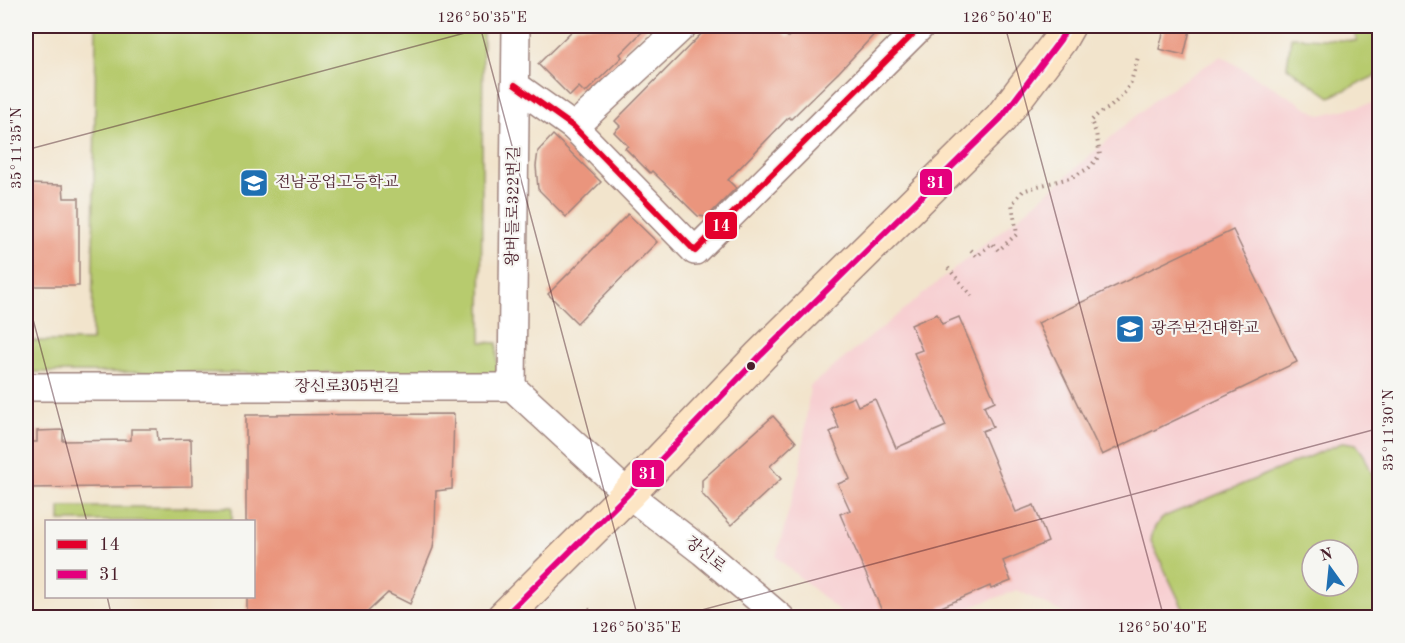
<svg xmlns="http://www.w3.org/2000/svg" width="1405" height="643" font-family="'Old Standard TT','Noto Serif KR',serif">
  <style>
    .built { fill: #f7cfd1; fill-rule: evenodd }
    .green { fill: #b7cb6e; stroke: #80754c; stroke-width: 1.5; fill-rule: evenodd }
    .building { fill: #ea957d }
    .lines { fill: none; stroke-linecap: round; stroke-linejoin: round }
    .street-casing { stroke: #9e827c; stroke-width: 30 }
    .secondary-casing { stroke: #9e827c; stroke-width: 36 }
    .path { stroke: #9e827c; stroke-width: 4; stroke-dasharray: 1.5 4.5; stroke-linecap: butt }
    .street { stroke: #fff; stroke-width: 27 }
    .secondary { stroke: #fde5c4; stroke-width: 33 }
    .bus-1-casing { stroke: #f6f6f2; stroke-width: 10 }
    .bus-2-casing { stroke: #f6f6f2; stroke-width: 10 }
    .bus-1 { stroke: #e4002b; stroke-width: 6 }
    .bus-2 { stroke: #e5007d; stroke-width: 6 }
    .ticks { fill: none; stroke: #4a1f2b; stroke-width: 1.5; stroke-opacity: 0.45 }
    .bus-dot { fill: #4a1f2b; stroke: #f6f6f2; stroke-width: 2 }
    .labels { text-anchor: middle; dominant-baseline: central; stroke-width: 4.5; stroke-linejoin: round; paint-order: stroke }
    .poi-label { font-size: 16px; fill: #4a1f2b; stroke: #f6f6f2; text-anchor: start }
    .street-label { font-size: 16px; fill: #4a1f2b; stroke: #f6f6f2 }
    .line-badge { stroke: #f6f6f2; stroke-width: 2 }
    .badge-label { font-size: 16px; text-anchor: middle; font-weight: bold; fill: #fff }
    .neatline { fill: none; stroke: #4a1f2b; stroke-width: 2 }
    .ticks-label { font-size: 15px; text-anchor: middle; fill: #4a1f2b }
  </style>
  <rect width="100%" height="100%" fill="#f6f6f2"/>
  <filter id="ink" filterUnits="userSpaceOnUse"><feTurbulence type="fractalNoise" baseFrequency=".0167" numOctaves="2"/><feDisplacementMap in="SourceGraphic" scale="12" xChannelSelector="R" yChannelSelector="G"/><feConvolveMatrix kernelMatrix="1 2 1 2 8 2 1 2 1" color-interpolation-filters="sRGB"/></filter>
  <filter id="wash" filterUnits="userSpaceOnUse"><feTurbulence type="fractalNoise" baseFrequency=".008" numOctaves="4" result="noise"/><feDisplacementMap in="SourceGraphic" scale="24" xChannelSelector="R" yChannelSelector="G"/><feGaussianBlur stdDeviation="1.35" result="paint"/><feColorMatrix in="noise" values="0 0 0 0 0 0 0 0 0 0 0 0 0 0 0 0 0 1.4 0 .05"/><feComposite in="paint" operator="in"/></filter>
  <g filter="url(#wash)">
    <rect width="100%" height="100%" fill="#f2e4cc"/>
    <path class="built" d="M1221 56 1320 115 1374 103 1379 109V617H1071L1017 590 944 617H846L776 557 800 470 810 386 1028 209 1160 95ZM1312 550H1348V586H1312Z"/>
    <g class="green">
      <polygon points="96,26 483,26 481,342 497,343 497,374 26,372 26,341 92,341"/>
      <polygon points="1357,26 1379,26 1379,76 1377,75 1330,97 1287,67 1291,37 1356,41"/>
      <path d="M1344 442 1356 444 1364 455 1379 490V617H1187L1151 541C1152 530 1156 522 1166 516ZM1312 550H1348V586H1312Z"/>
      <rect x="60" y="507" width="172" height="14"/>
    </g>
    <g id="blocks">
      <g class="building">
        <polygon points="577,26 648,26 620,54 622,57 585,93 579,87 570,96 538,64"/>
        <polygon points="709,26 776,26 788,37 799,26 882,26 839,72 791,119 789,117 728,180 736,188 707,217 698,216 652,171 650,173 625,148 628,146 614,132 620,126 615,121"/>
        <polygon points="1165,26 1191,26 1184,55 1159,49"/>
        <polygon points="553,135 601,182 566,217 538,189 536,166 538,151"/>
        <polygon points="26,184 63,185 64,198 79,198 79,286 26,286"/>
        <polygon points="628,214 657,242 577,323 548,294"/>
        <polygon points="1233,230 1297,362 1102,455 1038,323"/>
        <polygon points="937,314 942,324 959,317 995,401 984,406 993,427 982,431 1016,512 1034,505 1048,542 1003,561 1011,581 991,589 990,586 939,608 943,618 885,618 840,514 850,510 838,484 850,479 830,432 839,428 830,407 854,397 858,406 875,399 896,448 946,426 914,353 922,350 911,325"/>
        <polygon points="454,414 452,489 436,491 435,531 433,548 410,604 388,593 361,618 247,618 247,597 254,597 254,522 246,522 246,415"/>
        <polygon points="773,416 796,442 770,466 781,479 731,525 702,494 702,480"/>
        <polygon points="131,429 157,429 158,440 191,439 192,486 26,488 26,442 37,442 37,431 63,430 63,441 131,440"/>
      </g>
    </g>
  </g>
  <g filter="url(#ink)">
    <use href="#blocks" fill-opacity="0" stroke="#9e827c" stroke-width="1.5"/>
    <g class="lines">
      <g class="street-casing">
        <g id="street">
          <polyline points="515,85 574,127 695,251 921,26"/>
          <polyline points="574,127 683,26"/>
          <polyline points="26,387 512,387 628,494 703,552 781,618"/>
          <polyline points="512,387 516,26"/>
        </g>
      </g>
      <g class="secondary-casing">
        <polyline id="secondary" points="503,618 628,494 761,355 1001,118 1060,40 1068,26"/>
      </g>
      <g class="path">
        <polyline points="971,250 977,256 992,243 998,250 1000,249 1017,234 1012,204 1023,191 1038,186 1070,178 1089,168 1100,155 1096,133 1091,121 1098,114 1109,108 1123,95 1131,82 1138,57"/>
        <polyline points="948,268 972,296"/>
        <polyline points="588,609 593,615 591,618"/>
      </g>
      <use href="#street" class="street"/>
      <use href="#secondary" class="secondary"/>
      <g class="bus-1-casing">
        <polyline id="bus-1" points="515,85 574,127 695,251 921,26"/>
      </g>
      <g class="bus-2-casing">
        <polyline id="bus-2" points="503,618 628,494 761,355 1001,118 1060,40 1068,26"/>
      </g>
      <use href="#bus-1" class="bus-1"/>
      <use href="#bus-2" class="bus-2"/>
    </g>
  </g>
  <path class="ticks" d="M480 26 638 618M1005 26 1164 618M26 150 491 26M26 293 87 522M107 596 112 618M672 618 1380 428"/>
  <defs>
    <g id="school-square" transform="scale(1.5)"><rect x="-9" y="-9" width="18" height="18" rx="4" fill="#1f6fb2" stroke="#f6f6f2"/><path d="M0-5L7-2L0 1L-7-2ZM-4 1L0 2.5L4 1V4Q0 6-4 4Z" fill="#fff"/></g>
    <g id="university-square" transform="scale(1.5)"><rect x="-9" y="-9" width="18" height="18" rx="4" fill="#1f6fb2" stroke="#f6f6f2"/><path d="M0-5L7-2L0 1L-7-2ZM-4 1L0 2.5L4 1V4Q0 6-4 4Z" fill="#fff"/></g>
  </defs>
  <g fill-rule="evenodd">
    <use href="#school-square" x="254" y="183"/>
    <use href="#university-square" x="1130" y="329"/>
  </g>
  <circle class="bus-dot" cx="751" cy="366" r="5"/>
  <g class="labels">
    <g class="poi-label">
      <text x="275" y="183">전남공업고등학교</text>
      <text x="1151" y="329">광주보건대학교</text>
    </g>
    <g class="street-label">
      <text transform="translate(514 206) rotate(-89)">왕버들로322번길</text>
      <text x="347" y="387">장신로305번길</text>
      <text transform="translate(705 555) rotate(39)">장신로</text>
    </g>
  </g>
  <g class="line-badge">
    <rect x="919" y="168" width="34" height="28" rx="6" fill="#e5007d"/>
    <rect x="704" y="211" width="34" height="29" rx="6" fill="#e4002b"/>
    <rect x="631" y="459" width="34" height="29" rx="6" fill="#e5007d"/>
  </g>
  <g class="badge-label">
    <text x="936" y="188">31</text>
    <text x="721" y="231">14</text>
    <text x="648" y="479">31</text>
  </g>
  <rect width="1405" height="643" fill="none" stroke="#f6f6f2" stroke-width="66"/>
  <rect x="45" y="520" width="210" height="78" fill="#f6f6f2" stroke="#b1a0a2" stroke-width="1.5"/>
  <rect x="57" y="540" width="30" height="9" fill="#e4002b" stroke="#b1a0a2" stroke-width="1.5"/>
  <text x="99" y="550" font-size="18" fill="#4a1f2b">14</text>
  <rect x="57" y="570" width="30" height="9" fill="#e5007d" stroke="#b1a0a2" stroke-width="1.5"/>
  <text x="99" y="580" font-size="18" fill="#4a1f2b">31</text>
  <g transform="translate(1330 568) rotate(345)"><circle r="28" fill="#f6f6f2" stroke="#b1a0a2" stroke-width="1.5"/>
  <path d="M0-4.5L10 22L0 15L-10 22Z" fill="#1f6fb2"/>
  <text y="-9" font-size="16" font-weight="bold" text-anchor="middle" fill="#4a1f2b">N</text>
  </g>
  <rect x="33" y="33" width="1339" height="577" class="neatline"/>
  <g class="ticks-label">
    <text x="482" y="22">126°50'35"E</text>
    <text x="1007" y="22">126°50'40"E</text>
    <text transform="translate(16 148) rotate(-90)" y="5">35°11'35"N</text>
    <text transform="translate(1388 430) rotate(-90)" y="5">35°11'30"N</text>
    <text x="636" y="632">126°50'35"E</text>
    <text x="1162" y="632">126°50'40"E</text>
  </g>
</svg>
